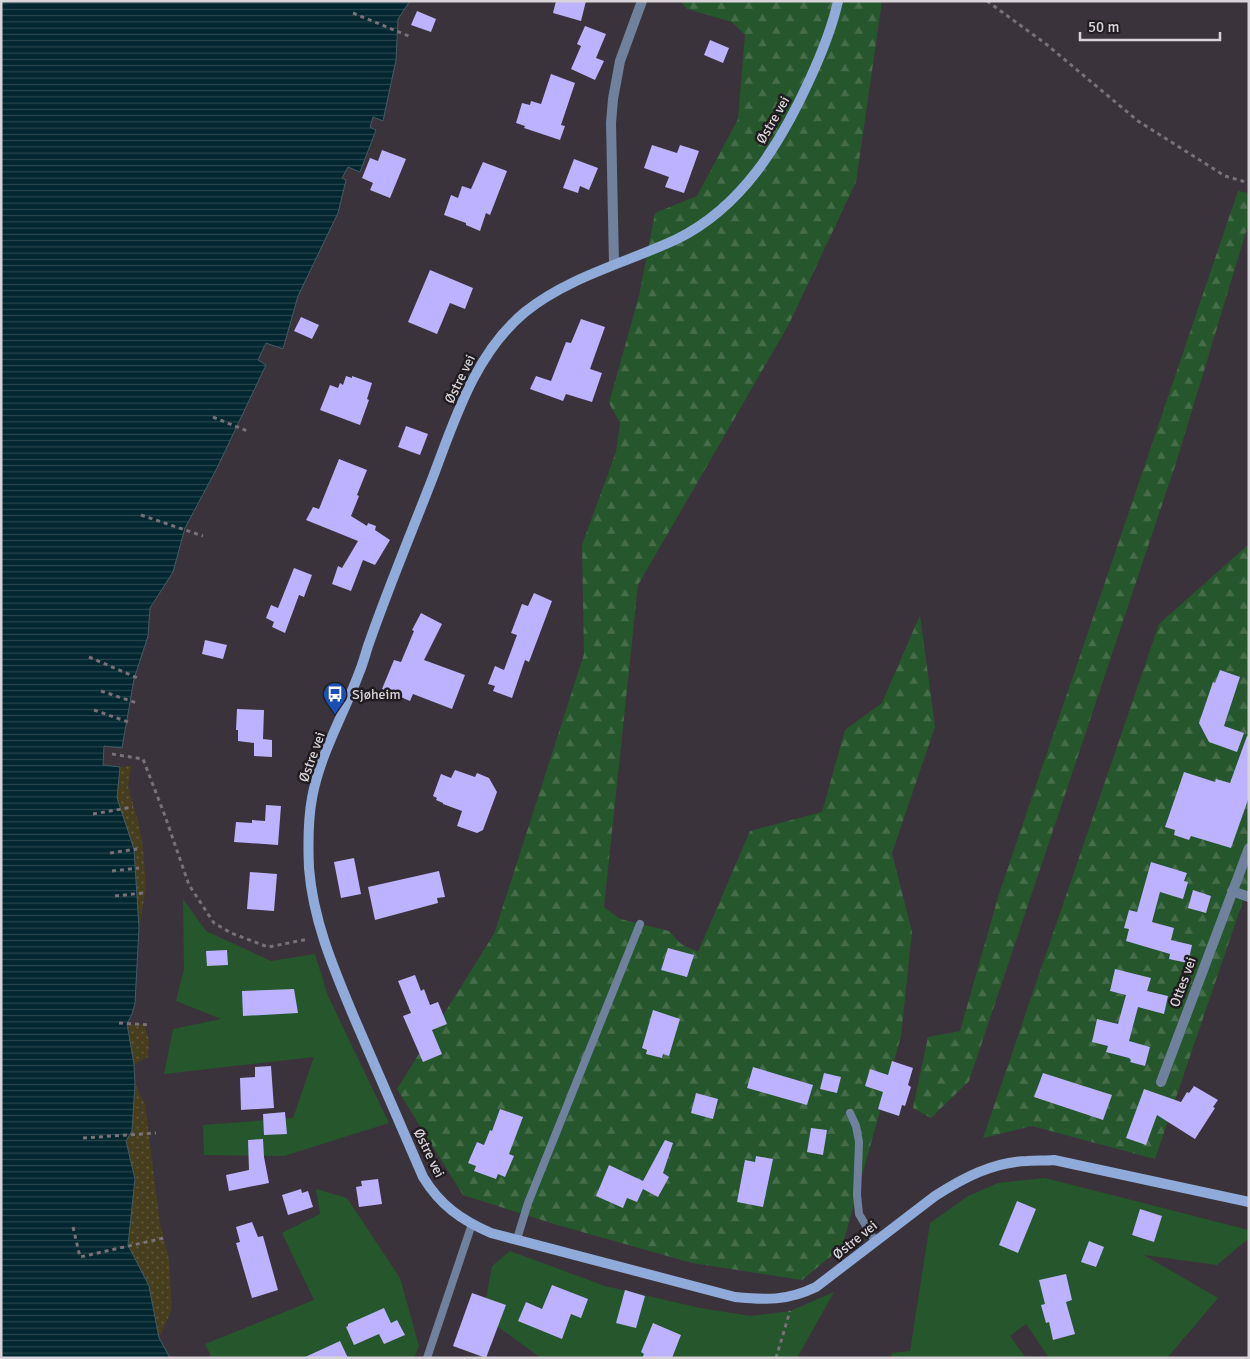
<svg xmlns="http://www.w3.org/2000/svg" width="1250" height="1359" font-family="Signika,sans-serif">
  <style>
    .green { fill: #26562b }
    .forest { fill: url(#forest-firs) }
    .sand { fill: url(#sand-dots) }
    .water { fill: url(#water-rules); stroke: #435b63 }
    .building { fill: #bcb2ff }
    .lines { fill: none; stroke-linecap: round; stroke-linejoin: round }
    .path { stroke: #787178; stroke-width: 3; stroke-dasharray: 4 4; stroke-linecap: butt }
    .lane { stroke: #70819e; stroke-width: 8 }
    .street { stroke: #70819e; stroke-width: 10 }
    .secondary { stroke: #90abd9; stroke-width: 10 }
    .labels { text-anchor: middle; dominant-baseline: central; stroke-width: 5; stroke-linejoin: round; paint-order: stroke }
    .street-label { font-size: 14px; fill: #d9d4d9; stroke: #201c20 }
    .poi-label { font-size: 14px; fill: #d9d4d9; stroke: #201c20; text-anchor: start }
  </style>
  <defs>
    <pattern id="forest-firs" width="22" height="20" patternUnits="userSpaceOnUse" patternTransform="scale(1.25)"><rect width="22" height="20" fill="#26562b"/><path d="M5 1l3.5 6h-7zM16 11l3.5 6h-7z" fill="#456d49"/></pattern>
    <pattern id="sand-dots" width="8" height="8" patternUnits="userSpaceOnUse" patternTransform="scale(1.25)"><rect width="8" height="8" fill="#463e1d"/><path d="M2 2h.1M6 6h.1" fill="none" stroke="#60593d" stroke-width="1.8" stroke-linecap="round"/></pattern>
    <pattern id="water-rules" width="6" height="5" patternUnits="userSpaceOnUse" patternTransform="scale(1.25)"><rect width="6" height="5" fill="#032730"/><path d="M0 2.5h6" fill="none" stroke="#27454d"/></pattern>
  </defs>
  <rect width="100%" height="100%" fill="#3b333b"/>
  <g class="green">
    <polygon points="183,899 206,931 271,961 315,954 328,996 389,1123 284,1156 204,1155 203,1125 293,1118 314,1057 164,1074 173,1029 221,1019 176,1001 184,969"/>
    <polygon points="1045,1178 1249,1230 1249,1238 1217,1265 1144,1255 1218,1298 1167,1358 1049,1358 1026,1324 1010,1336 1026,1358 892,1358 891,1353 910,1351 930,1223 968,1196 998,1183"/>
    <polygon points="316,1189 347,1198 400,1278 419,1346 414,1358 212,1358 205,1344 314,1300 282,1233 320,1214"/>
    <polygon points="510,1251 605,1286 700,1308 751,1316 790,1311 834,1292 797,1358 541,1358 483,1316 492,1266"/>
  </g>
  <g class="forest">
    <polygon points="680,1 882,1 856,182 789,324 638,585 604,907 620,919 669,931 681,944 698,952 750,831 822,812 845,730 882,703 920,615 935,727 892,853 912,932 901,1036 842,1247 802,1280 692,1263 554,1224 463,1195 397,1089 494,934 584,654 582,545 616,452 620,423 609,403 639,296 655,213 697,196 738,119 745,35 732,22 687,9"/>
    <polygon points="1238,191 1249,193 1249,222 1177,460 969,1081 931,1118 913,1108 928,1037 960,1031 999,894"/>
    <polygon points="1249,544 1249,896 1245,895 1155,1159 1032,1126 983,1138 1159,624"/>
  </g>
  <g class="sand">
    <polygon points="131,766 128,787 138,821 143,847 146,889 139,928 134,849 117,798 120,767"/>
    <polygon points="127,1024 144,1024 149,1040 148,1057 134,1064"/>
    <polygon points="135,1084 145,1104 160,1224 169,1259 172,1309 159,1338 149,1286 128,1245 135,1179 126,1141 132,1131"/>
  </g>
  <polygon class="water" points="1,1 410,1 398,19 396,60 383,121 373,117 370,127 376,130 360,172 348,167 342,178 346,180 338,213 298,296 283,349 266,343 258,360 266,365 217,468 185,528 173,572 150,608 148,636 134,679 122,748 104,746 103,765 120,767 117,798 134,849 139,928 135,1003 132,1014 127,1024 134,1064 135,1084 132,1131 126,1141 135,1179 128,1245 149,1286 159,1338 170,1358 1,1358"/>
  <g class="building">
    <polygon points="556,1 586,1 581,21 553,13"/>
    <polygon points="417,11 436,19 431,32 411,25"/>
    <polygon points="585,26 606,34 596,58 604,61 595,80 571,69 581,46 577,44"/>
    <polygon points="710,40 729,48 723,63 704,55"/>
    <polygon points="551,74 575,83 561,125 565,126 560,140 524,128 525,126 516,123 522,103 530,105 531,101 541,104"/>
    <polygon points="652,145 677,153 680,145 699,151 684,193 665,187 669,177 644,168"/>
    <polygon points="382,150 406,159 390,198 370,190 373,183 362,178 370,158 378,161"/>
    <polygon points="574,159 598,168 589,190 580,186 578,193 563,188"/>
    <polygon points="483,162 507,171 490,215 486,213 480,231 466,225 466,223 444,215 451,195 458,198 462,186 471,189"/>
    <polygon points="430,270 473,288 465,309 450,303 437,334 408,322"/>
    <polygon points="301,317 319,325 312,339 294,331"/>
    <polygon points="581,319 605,327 590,369 602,373 592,402 566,394 563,401 530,389 536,376 551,381 566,342 571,343"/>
    <polygon points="346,376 352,378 352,376 372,383 367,399 369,400 360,425 320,410 330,385 338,388 340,383 343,385"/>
    <polygon points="406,426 428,434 420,455 398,447"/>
    <polygon points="339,459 367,470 357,495 359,496 351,516 367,526 368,523 376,526 375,530 390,540 375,565 363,560 351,591 332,584 338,566 342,568 358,541 306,520 313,507 319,509"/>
    <polygon points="294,568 312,575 304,597 299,595 285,633 272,627 274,622 266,618 271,605 278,608"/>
    <polygon points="534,593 552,601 529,662 525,660 512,698 493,691 495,686 488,684 495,666 504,670 517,635 511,633 522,604 528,606"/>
    <polygon points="421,613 442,624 424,660 465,675 452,709 413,694 410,701 382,689 394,660 401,662 414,631 412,630"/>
    <polygon points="205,640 227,645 223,659 202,654"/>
    <polygon points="1220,670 1240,677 1224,726 1244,733 1237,752 1209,742 1199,723 1213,682 1215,683"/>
    <polygon points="237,709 264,710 263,739 272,740 272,757 254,756 254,743 238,741 238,730 236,730"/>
    <polygon points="1247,736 1249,737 1249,797 1231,848 1191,836 1189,840 1174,835 1175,830 1165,827 1184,772 1215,782 1216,779 1230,783"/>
    <polygon points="455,770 475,777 477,773 489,778 497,792 483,830 477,833 457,826 462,811 443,804 443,803 436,800 437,798 433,796 441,774 451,778"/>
    <polygon points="266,805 281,806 278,845 234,842 236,822 252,823 252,820 265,821"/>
    <polygon points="354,858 361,894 341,898 334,862"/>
    <polygon points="1151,862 1187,873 1184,881 1188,882 1183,899 1160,892 1152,922 1174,928 1171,940 1192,945 1188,963 1169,959 1170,954 1126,941 1129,929 1124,928 1129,910 1137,912"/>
    <polygon points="439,871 445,897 437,898 438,903 375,920 368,887"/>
    <polygon points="250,872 277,874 274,911 247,909"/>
    <polygon points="1193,890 1211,896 1206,913 1188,908"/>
    <polygon points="668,948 694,955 687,977 661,970"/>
    <polygon points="227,950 228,965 207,966 206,951"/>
    <polygon points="1115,969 1151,978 1147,991 1168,996 1164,1014 1138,1007 1129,1041 1150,1047 1145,1066 1130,1062 1131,1060 1129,1058 1106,1052 1108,1046 1092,1042 1097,1019 1118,1024 1126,995 1110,991"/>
    <polygon points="415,975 421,991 424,989 430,1005 438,1002 447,1024 432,1030 442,1054 423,1062 403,1016 411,1013 398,981"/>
    <polygon points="294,989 298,1013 243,1016 242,991"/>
    <polygon points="653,1010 680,1019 669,1056 663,1054 662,1058 646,1054 647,1050 642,1048"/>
    <polygon points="892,1061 913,1068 908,1085 911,1087 905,1106 902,1105 899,1116 878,1109 883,1092 865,1086 870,1069 888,1075"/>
    <polygon points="271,1066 274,1108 241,1110 240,1078 255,1077 255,1067"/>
    <polygon points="753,1067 813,1085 807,1105 747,1088"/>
    <polygon points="824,1073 841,1077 837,1093 820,1089"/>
    <polygon points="1043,1073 1112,1095 1103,1120 1034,1097"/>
    <polygon points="1194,1086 1218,1100 1213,1107 1215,1108 1195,1139 1157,1115 1146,1145 1126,1138 1144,1089 1181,1102 1187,1092 1189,1093"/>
    <polygon points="696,1093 718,1099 713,1119 691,1113"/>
    <polygon points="500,1109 523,1117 509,1154 514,1156 505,1177 498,1174 496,1179 474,1171 476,1166 468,1163 477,1142 484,1145 490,1130 492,1131"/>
    <polygon points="285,1112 287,1134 264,1135 263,1114"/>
    <polygon points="811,1128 827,1130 823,1155 807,1152"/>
    <polygon points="263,1139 264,1157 269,1183 229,1191 226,1175 249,1170 248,1140"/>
    <polygon points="665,1140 673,1143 663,1173 669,1177 658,1197 643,1189 637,1202 627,1198 623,1208 596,1196 609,1165 643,1181"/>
    <polygon points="756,1156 773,1159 763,1207 737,1202 745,1160 755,1162"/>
    <polygon points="378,1179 382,1204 359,1207 356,1187 362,1186 361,1181"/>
    <polygon points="301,1189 302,1193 308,1191 313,1207 288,1215 282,1195"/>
    <polygon points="1017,1201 1036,1209 1018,1253 999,1245"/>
    <polygon points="1140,1209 1162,1216 1154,1242 1132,1235"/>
    <polygon points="252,1222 258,1237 263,1236 278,1290 252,1298 236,1243 240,1242 236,1227"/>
    <polygon points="1089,1241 1104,1247 1096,1267 1081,1262"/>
    <polygon points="1066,1274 1072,1300 1066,1302 1075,1334 1053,1340 1049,1322 1046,1323 1041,1305 1045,1304 1039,1280"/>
    <polygon points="552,1285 588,1299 581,1318 571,1314 562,1339 518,1321 526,1302 542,1309"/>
    <polygon points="625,1290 645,1296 636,1328 616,1323"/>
    <polygon points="472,1293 506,1305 486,1358 453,1346"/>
    <polygon points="384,1308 391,1323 397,1320 405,1335 384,1344 379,1334 354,1345 346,1327 348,1326 348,1324"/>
    <polygon points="653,1323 681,1335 672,1358 642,1358 644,1354 641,1352"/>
    <polygon points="340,1341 348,1358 303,1358"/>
  </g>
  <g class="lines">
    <g class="path">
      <polyline points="987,1 1046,44 1138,121 1225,176 1249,183"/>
      <polyline points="353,13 411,37"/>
      <polyline points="213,417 247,431"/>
      <polyline points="141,515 203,536"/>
      <polyline points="89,657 140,679"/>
      <polyline points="101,691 137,703"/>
      <polyline points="94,710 131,723"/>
      <polyline points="112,754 143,759 165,816 189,885 214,923 231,933 268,947 309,939"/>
      <polyline points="93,814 133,807"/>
      <polyline points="110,853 137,849"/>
      <polyline points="112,871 139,868"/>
      <polyline points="115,896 143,893"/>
      <polyline points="119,1023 151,1025"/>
      <polyline points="83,1138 156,1133"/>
      <polyline points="73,1227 80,1257 164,1238"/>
      <polyline points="776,1358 790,1311"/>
    </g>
    <g class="lane">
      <polyline points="850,1113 856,1126 859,1142 857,1195 859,1214 875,1241"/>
      <polyline points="517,1239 528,1203 640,924"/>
      <polyline points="427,1358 472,1224"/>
    </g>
    <g class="street">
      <polyline points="614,264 611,123 613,99 620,61 642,1"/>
      <polyline points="1232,891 1249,897"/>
      <polyline points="1161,1082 1249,848"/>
    </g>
    <path class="secondary" d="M838 1C832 29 821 55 809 81 780 144 742 207 677 239 626 263 570 276 525 312 474 354 454 422 431 482 410 536 387 591 368 646 365 655 363 664 359 673 344 714 320 754 312 798 308 820 308 845 309 868 313 920 333 967 353 1015 376 1069 400 1123 423 1177 440 1205 461 1220 491 1233L735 1297C766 1300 787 1301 816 1287L935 1196C963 1178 993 1162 1027 1161 1036 1160 1045 1161 1054 1160L1249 1202"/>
  </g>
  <defs>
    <g id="bus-pin" transform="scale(1.25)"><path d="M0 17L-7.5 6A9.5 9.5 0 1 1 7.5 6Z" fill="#1a4fb4" stroke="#201c20"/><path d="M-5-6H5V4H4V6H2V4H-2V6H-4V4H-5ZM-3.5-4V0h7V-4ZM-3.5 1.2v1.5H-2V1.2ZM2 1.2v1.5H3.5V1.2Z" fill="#fff"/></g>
  </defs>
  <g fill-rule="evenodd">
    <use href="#bus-pin" x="335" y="694"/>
  </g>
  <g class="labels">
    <g class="street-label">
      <text transform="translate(773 120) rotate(-60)">Østre vei</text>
      <text transform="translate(460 379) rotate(-64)">Østre vei</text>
      <text transform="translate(312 757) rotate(-70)">Østre vei</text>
      <text transform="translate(1183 982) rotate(-70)">Ottes vei</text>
      <text transform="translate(429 1153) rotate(64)">Østre vei</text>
      <text transform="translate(855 1240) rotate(-39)">Østre vei</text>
    </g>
    <g class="poi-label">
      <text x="352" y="694">Sjøheim</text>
    </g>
  </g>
  <rect width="1250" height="1359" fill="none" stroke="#d9d4d9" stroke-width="5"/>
  <path d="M1080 32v8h140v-8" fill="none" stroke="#d9d4d9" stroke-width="2.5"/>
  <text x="1088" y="32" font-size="15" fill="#d9d4d9" stroke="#201c20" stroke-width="4" paint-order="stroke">50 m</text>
</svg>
